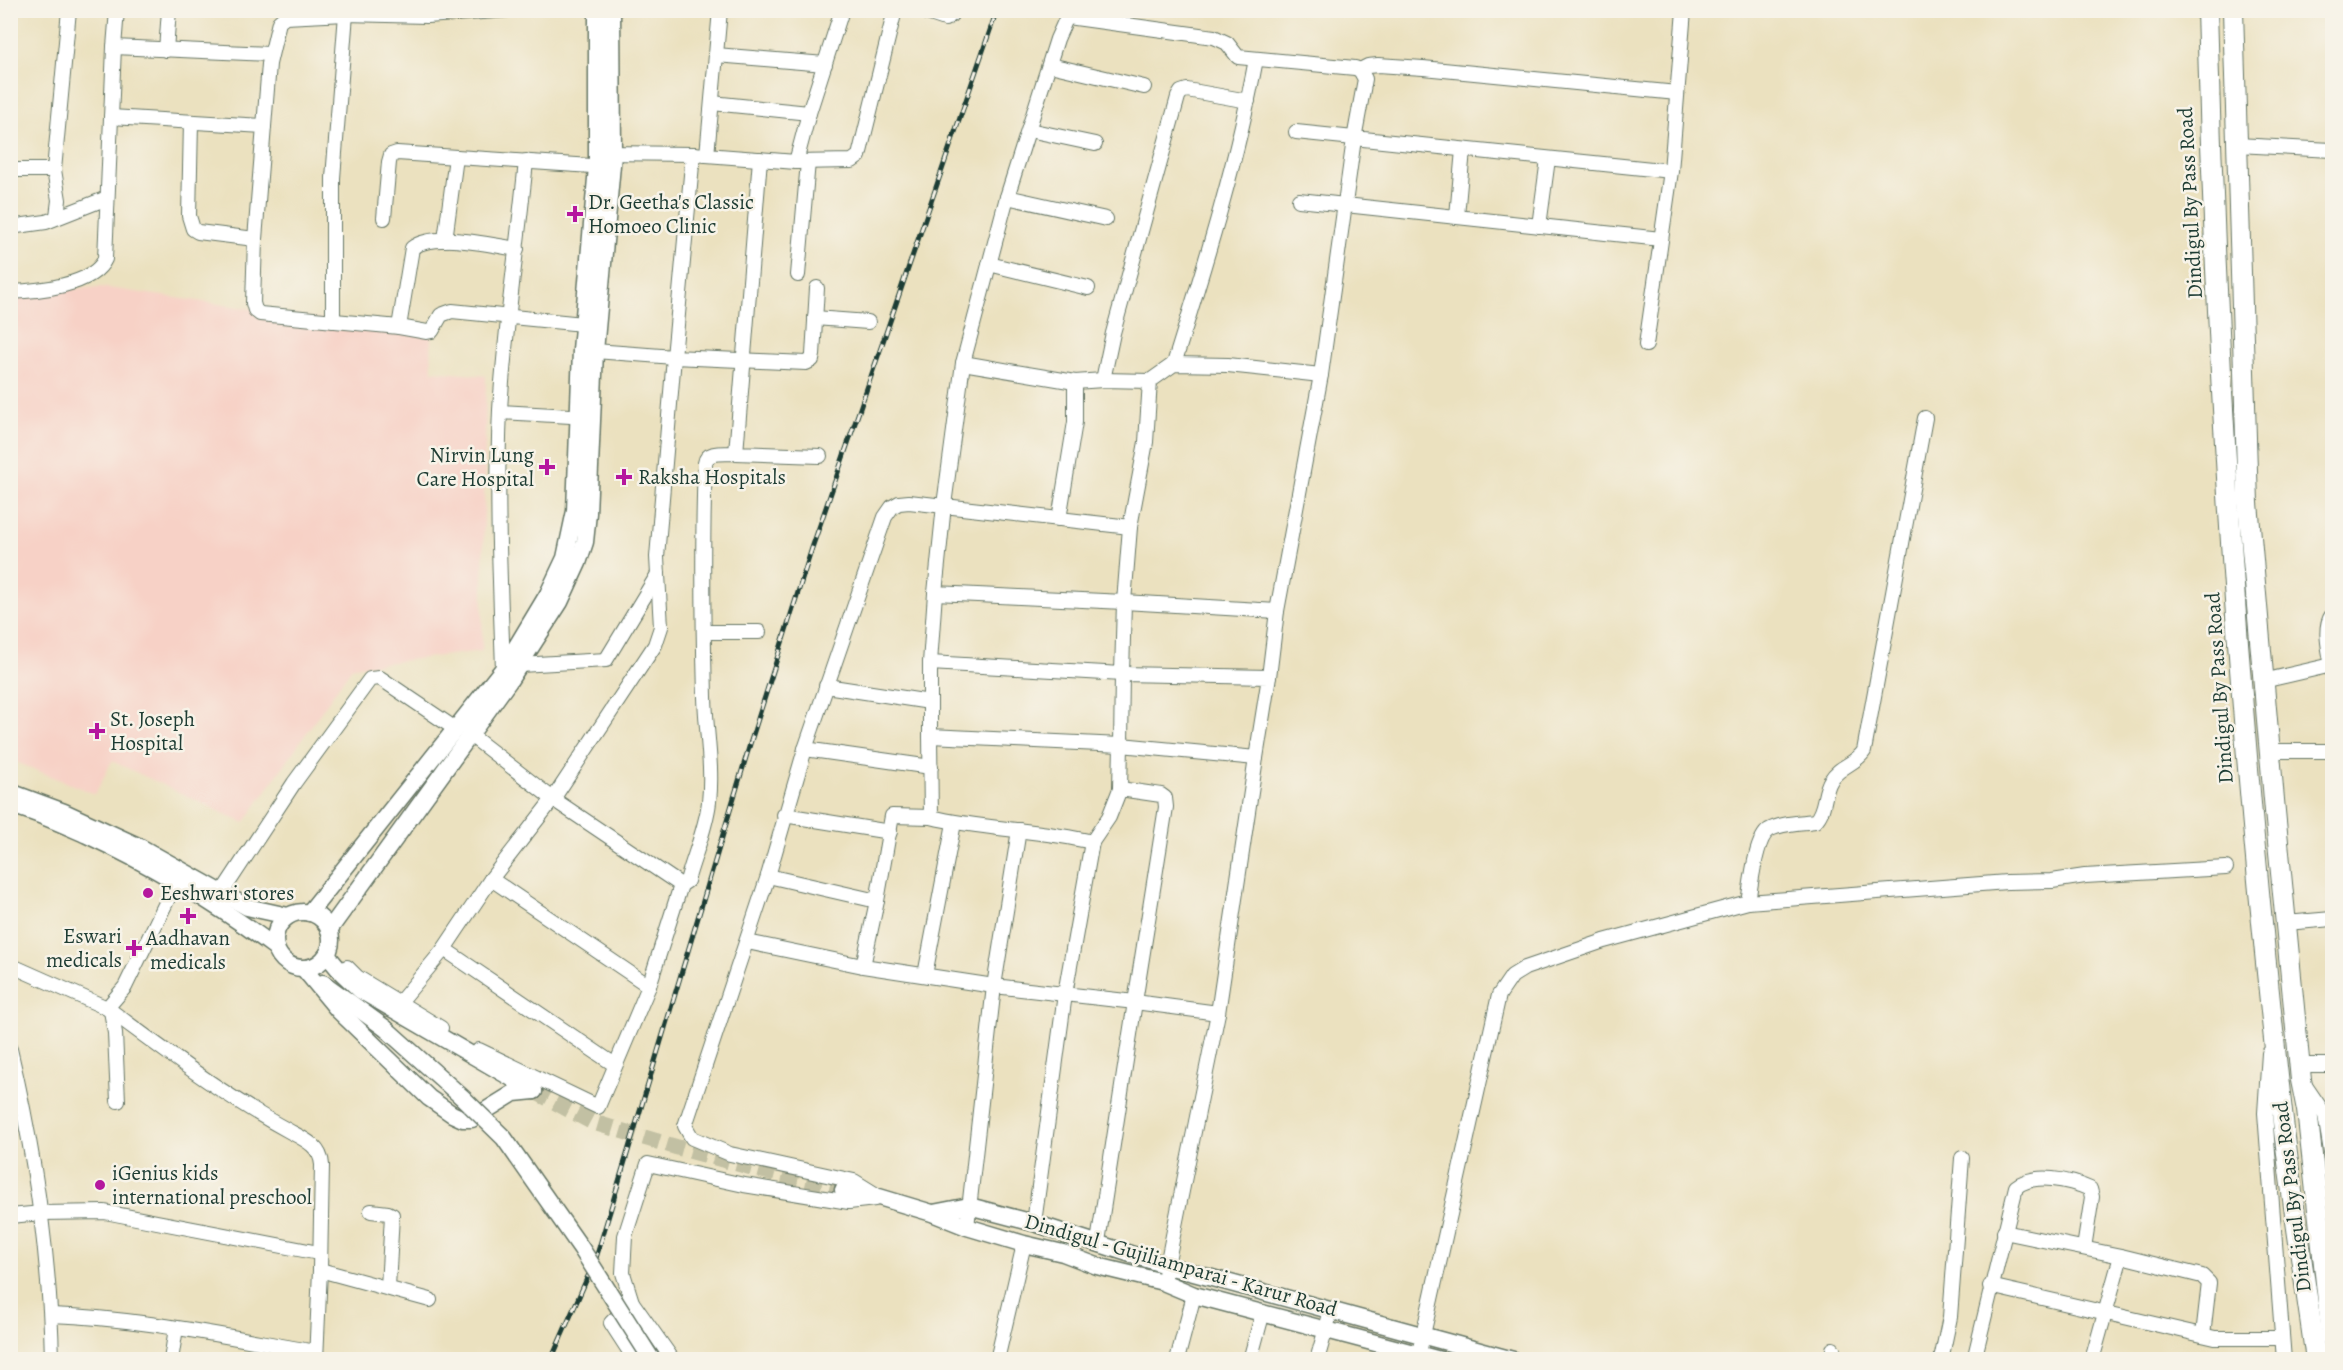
<svg xmlns="http://www.w3.org/2000/svg" width="2343" height="1370" font-family="Alegreya,serif">
  <style>
    .built { fill: #f7d1c6 }
    .lines { fill: none; stroke-linecap: round; stroke-linejoin: round }
    .major-tunnel { stroke: #c2c0a3; stroke-width: 16; stroke-dasharray: 16 8; stroke-linecap: butt }
    .minor-casing { stroke: #667665; stroke-width: 16 }
    .major-casing { stroke: #667665; stroke-width: 19 }
    .highway-casing { stroke: #667665; stroke-width: 22 }
    .minor { stroke: #fff; stroke-width: 14 }
    .major { stroke: #fff; stroke-width: 16 }
    .highway { stroke: #fff; stroke-width: 20 }
    .rail-casing { stroke: #1f3d34; stroke-width: 5 }
    .rail { stroke: #f7f3e8; stroke-width: 3; stroke-dasharray: 9; stroke-linecap: butt }
    .major-bridge-casing { stroke: #667665; stroke-width: 19; stroke-linecap: butt }
    .major-bridge { stroke: #fff; stroke-width: 16 }
    .poi-dot { fill: #b5179e; stroke: #f7f3e8; stroke-width: 2 }
    .labels { text-anchor: middle; dominant-baseline: central; stroke-width: 5; stroke-linejoin: round; paint-order: stroke }
    .poi-label { font-size: 21px; fill: #1f3d34; stroke: #f7f3e8; text-anchor: start }
    .street-label { font-size: 21px; fill: #1f3d34; stroke: #f7f3e8 }
  </style>
  <rect width="100%" height="100%" fill="#f7f3e8"/>
  <filter id="ink" filterUnits="userSpaceOnUse"><feTurbulence type="fractalNoise" baseFrequency=".0167" numOctaves="2"/><feDisplacementMap in="SourceGraphic" scale="12" xChannelSelector="R" yChannelSelector="G"/><feConvolveMatrix kernelMatrix="1 2 1 2 8 2 1 2 1" color-interpolation-filters="sRGB"/></filter>
  <filter id="wash" filterUnits="userSpaceOnUse"><feTurbulence type="fractalNoise" baseFrequency=".008" numOctaves="4" result="noise"/><feDisplacementMap in="SourceGraphic" scale="24" xChannelSelector="R" yChannelSelector="G"/><feGaussianBlur stdDeviation="1.35" result="paint"/><feColorMatrix in="noise" values="0 0 0 0 0 0 0 0 0 0 0 0 0 0 0 0 0 1.4 0 .05"/><feComposite in="paint" operator="in"/></filter>
  <g filter="url(#wash)">
    <rect width="100%" height="100%" fill="#ebe1bf"/>
    <polygon class="built" points="101,287 431,335 432,371 486,376 482,651 352,667 244,823 112,761 95,794 11,760 10,293"/>
  </g>
  <g filter="url(#ink)">
    <g class="lines">
      <polyline class="major-tunnel" points="534,1091 592,1122 676,1147 794,1179 843,1190"/>
      <g class="minor-casing">
        <g id="minor">
          <polyline points="509,10 427,16 346,14 285,17 279,22 269,64 255,239 253,303 255,310 260,314 399,327 427,332 432,331 441,315 452,311 583,324"/>
          <polyline points="918,10 945,19 951,15 953,10"/>
          <polyline points="1068,17 1214,37 1227,43 1238,57 1355,68 1360,70 1365,79 1354,139 1321,375 1277,611 1269,677"/>
          <polyline points="114,47 270,54"/>
          <polyline points="166,50 169,10"/>
          <polyline points="716,55 825,64"/>
          <polyline points="1050,65 1144,87"/>
          <polyline points="1360,70 1368,66 1378,65 1423,68 1677,93"/>
          <polyline points="712,103 809,113"/>
          <polyline points="111,117 264,126"/>
          <polyline points="191,122 189,216 193,229 198,232 255,239"/>
          <polyline points="1029,130 1095,144"/>
          <polyline points="1296,132 1671,171"/>
          <polyline points="2237,145 2332,150"/>
          <polyline points="603,153 693,154 796,162 809,113 842,10"/>
          <polyline points="693,154 674,357 806,363 812,360 813,355 817,288"/>
          <polyline points="707,155 720,10"/>
          <polyline points="760,159 736,453 820,456"/>
          <polyline points="796,162 852,161 859,156 895,10"/>
          <polyline points="10,170 54,170"/>
          <polyline points="1007,197 1106,219"/>
          <polyline points="1299,200 1661,239"/>
          <polyline points="57,216 59,200 54,170 69,10"/>
          <polyline points="1457,216 1463,150"/>
          <polyline points="384,218 389,162 391,155 397,153 607,167"/>
          <polyline points="1539,226 1548,159"/>
          <polyline points="10,227 46,222 107,198"/>
          <polyline points="445,240 456,157"/>
          <polyline points="989,264 1088,288"/>
          <polyline points="798,275 808,162"/>
          <path d="M10 292C37 291 93 286 105 259L114 47 117 10"/>
          <polyline points="815,318 868,322"/>
          <polyline points="333,321 333,178 346,14"/>
          <path d="M399 327 412 248C434 231 490 245 517 249"/>
          <polyline points="1646,345 1671,171 1684,10"/>
          <polyline points="963,363 1075,382 1103,380 1150,381 1174,364 1228,365 1321,375"/>
          <path d="M1174 364C1205 264 1237 162 1256 59"/>
          <polyline points="1103,380 1113,333 1178,97 1181,92 1187,90 1248,101"/>
          <polyline points="500,412 588,417"/>
          <polyline points="1059,519 1075,422 1075,382"/>
          <polyline points="1130,527 1146,442 1150,381"/>
          <polyline points="935,593 930,663 1122,674 1124,602 1277,611"/>
          <path d="M2332 615C2322 629 2331 654 2332 669"/>
          <polyline points="704,632 759,632"/>
          <polyline points="930,663 930,736 1121,745 1120,789"/>
          <polyline points="520,665 606,660 658,574"/>
          <path d="M503 669C500 583 496 496 500 410 505 326 518 244 526 161"/>
          <polygon points="1122,674 1269,677 1256,758 1121,745"/>
          <polyline points="2263,681 2332,665"/>
          <polyline points="826,686 930,702"/>
          <polyline points="469,734 553,799 655,645 661,627 657,557 674,357 595,351"/>
          <path d="M930 736 931 817C984 830 1039 829 1092 842L1109 817 1120 789 1161 795 1165 798 1166 807 1135 1002 1218 1013 1256 758"/>
          <polyline points="805,749 931,767"/>
          <polyline points="2269,751 2332,751"/>
          <polyline points="784,815 890,832"/>
          <polyline points="768,876 877,901"/>
          <polyline points="491,879 444,949 615,1065"/>
          <polyline points="221,894 294,783 370,679 380,678 454,728"/>
          <path d="M1748 902C1751 886 1755 839 1769 830 1781 823 1801 823 1815 821 1826 811 1823 792 1831 780 1839 766 1856 764 1864 751L1925 418"/>
          <polyline points="2286,923 2332,919"/>
          <polyline points="747,942 863,966 994,986 1135,1002 1098,1242"/>
          <polyline points="10,965 107,1008 125,987 177,880"/>
          <polyline points="863,966 877,901 892,816 931,817"/>
          <polyline points="347,967 357,977 441,1028"/>
          <polyline points="925,975 954,823"/>
          <polyline points="649,986 491,879 553,799 681,885"/>
          <polyline points="400,1002 444,949"/>
          <path d="M107 1008C167 1052 224 1096 289 1131 304 1139 321 1146 322 1165L320 1270 316 1360"/>
          <polyline points="111,1011 115,1033 118,1101"/>
          <path d="M10 1049C34 1151 50 1254 52 1360"/>
          <path d="M479 1050 598 1107 649 986 681 885 687 881C694 855 706 829 709 802 713 767 706 732 705 697 703 619 702 541 705 463 707 450 725 454 736 453"/>
          <polyline points="2269,1053 2265,1113 2284,1360"/>
          <polyline points="2300,1065 2332,1065"/>
          <polyline points="2306,1087 2325,1115 2332,1158"/>
          <polyline points="875,1194 854,1181 730,1154 692,1138 685,1126 768,876 805,749 885,517 892,507 899,503 909,502 1130,527 1124,602 935,593 944,505 963,363 1007,197 1057,39 1070,10"/>
          <polyline points="371,1211 388,1213 392,1215 388,1287"/>
          <polyline points="10,1216 42,1213 105,1212 319,1253"/>
          <polyline points="1034,1223 1065,994 1092,842"/>
          <polyline points="967,1227 994,986 1019,830"/>
          <polyline points="2004,1232 2121,1256 2202,1276 2209,1283 2203,1335"/>
          <polyline points="320,1270 430,1300"/>
          <polyline points="1165,1275 1218,1013"/>
          <polyline points="1990,1286 2215,1338 2281,1338"/>
          <polyline points="632,1302 623,1273 625,1236 648,1164 744,1185 849,1202 875,1199"/>
          <path d="M51 1315C140 1318 228 1337 316 1352"/>
          <polyline points="1419,1353 1499,995 1512,976 1525,968 1604,941 1748,902 2007,882 2052,881 2085,876 2226,868"/>
          <polyline points="171,1360 176,1328"/>
          <polyline points="635,1360 611,1323 632,1302 673,1360"/>
          <polyline points="997,1360 1024,1244"/>
          <polyline points="1177,1360 1194,1295"/>
          <polyline points="1250,1360 1263,1312"/>
          <polyline points="1317,1360 1331,1311"/>
          <polyline points="1831,1360 1833,1349"/>
          <polyline points="1941,1360 1950,1317 1962,1158"/>
          <path d="M1974 1360 2016 1187C2034 1172 2070 1180 2090 1189L2092 1197 2084 1248"/>
          <polyline points="2092,1360 2121,1256"/>
        </g>
      </g>
      <g class="major-casing">
        <g id="major">
          <polyline points="10,792 64,812 140,847 247,907 288,916"/>
          <path d="M10 805C37 812 62 824 87 835 154 866 217 904 276 948"/>
          <circle cx="303" cy="940" r="28"/>
          <polyline points="309,913 503,669 548,594 565,558 575,511 581,350 597,167 597,10"/>
          <polyline points="329,930 509,681 560,602 578,563 585,542 588,513 595,351 613,154 612,10"/>
          <polyline points="327,955 341,972 360,990 534,1091"/>
          <polyline points="304,969 338,1010 429,1098 452,1114 463,1119 472,1119 514,1093 534,1091"/>
          <polyline points="323,983 385,1028"/>
          <polyline points="843,1190 879,1197 932,1213 967,1227 1024,1244 1063,1253 1097,1266 1163,1282 1194,1295 1440,1360"/>
          <polyline points="933,1213 969,1206 1034,1223 1168,1266 1513,1360"/>
        </g>
      </g>
      <g class="highway-casing">
        <g id="highway">
          <path d="M2207 10C2216 375 2240 741 2281 1103 2290 1189 2304 1274 2316 1360"/>
          <polyline points="2233,10 2248,503 2275,811 2301,1080 2307,1110 2332,1337"/>
        </g>
      </g>
      <use href="#minor" class="minor"/>
      <use href="#major" class="major"/>
      <use href="#highway" class="highway"/>
      <g class="rail-casing">
        <polyline id="rail" points="551,1360 596,1258 750,744 812,548 997,10"/>
      </g>
      <use href="#rail" class="rail"/>
      <g class="major-bridge-casing">
        <polyline id="major-bridge" points="385,1028 463,1098 504,1138 581,1248 652,1360"/>
      </g>
      <use href="#major-bridge" class="major-bridge"/>
    </g>
  </g>
  <g class="poi-dot">
    <path d="M572 205h6v6h6v6h-6v6h-6v-6h-6v-6h6z"/>
    <path d="M544 458h6v6h6v6h-6v6h-6v-6h-6v-6h6z"/>
    <path d="M621 468h6v6h6v6h-6v6h-6v-6h-6v-6h6z"/>
    <path d="M94 722h6v6h6v6h-6v6h-6v-6h-6v-6h6z"/>
    <circle cx="148" cy="893" r="6"/>
    <path d="M185 907h6v6h6v6h-6v6h-6v-6h-6v-6h6z"/>
    <path d="M131 939h6v6h6v6h-6v6h-6v-6h-6v-6h6z"/>
    <circle cx="100" cy="1185" r="6"/>
  </g>
  <g class="labels">
    <g class="poi-label">
      <text x="588" y="202">Dr. Geetha's Classic<tspan x="588" dy="24">Homoeo Clinic</tspan></text>
      <text x="534" y="455" text-anchor="end">Nirvin Lung<tspan x="534" dy="24">Care Hospital</tspan></text>
      <text x="638" y="477">Raksha Hospitals</text>
      <text x="110" y="719">St. Joseph<tspan x="110" dy="24">Hospital</tspan></text>
      <text x="160" y="893">Eeshwari stores</text>
      <text x="122" y="936" text-anchor="end">Eswari<tspan x="122" dy="24">medicals</tspan></text>
      <text x="188" y="938" text-anchor="middle">Aadhavan<tspan x="188" dy="24">medicals</tspan></text>
      <text x="112" y="1173">iGenius kids<tspan x="112" dy="24">international preschool</tspan></text>
    </g>
    <g class="street-label">
      <text transform="translate(2190 203) rotate(-93)">Dindigul By Pass Road</text>
      <text transform="translate(2219 688) rotate(-94)">Dindigul By Pass Road</text>
      <text transform="translate(2292 1197) rotate(-97)">Dindigul By Pass Road</text>
      <text transform="translate(1181 1265) rotate(16)">Dindigul - Gujiliamparai - Karur Road</text>
    </g>
  </g>
  <rect width="2343" height="1370" fill="none" stroke="#f7f3e8" stroke-width="36"/>
</svg>
